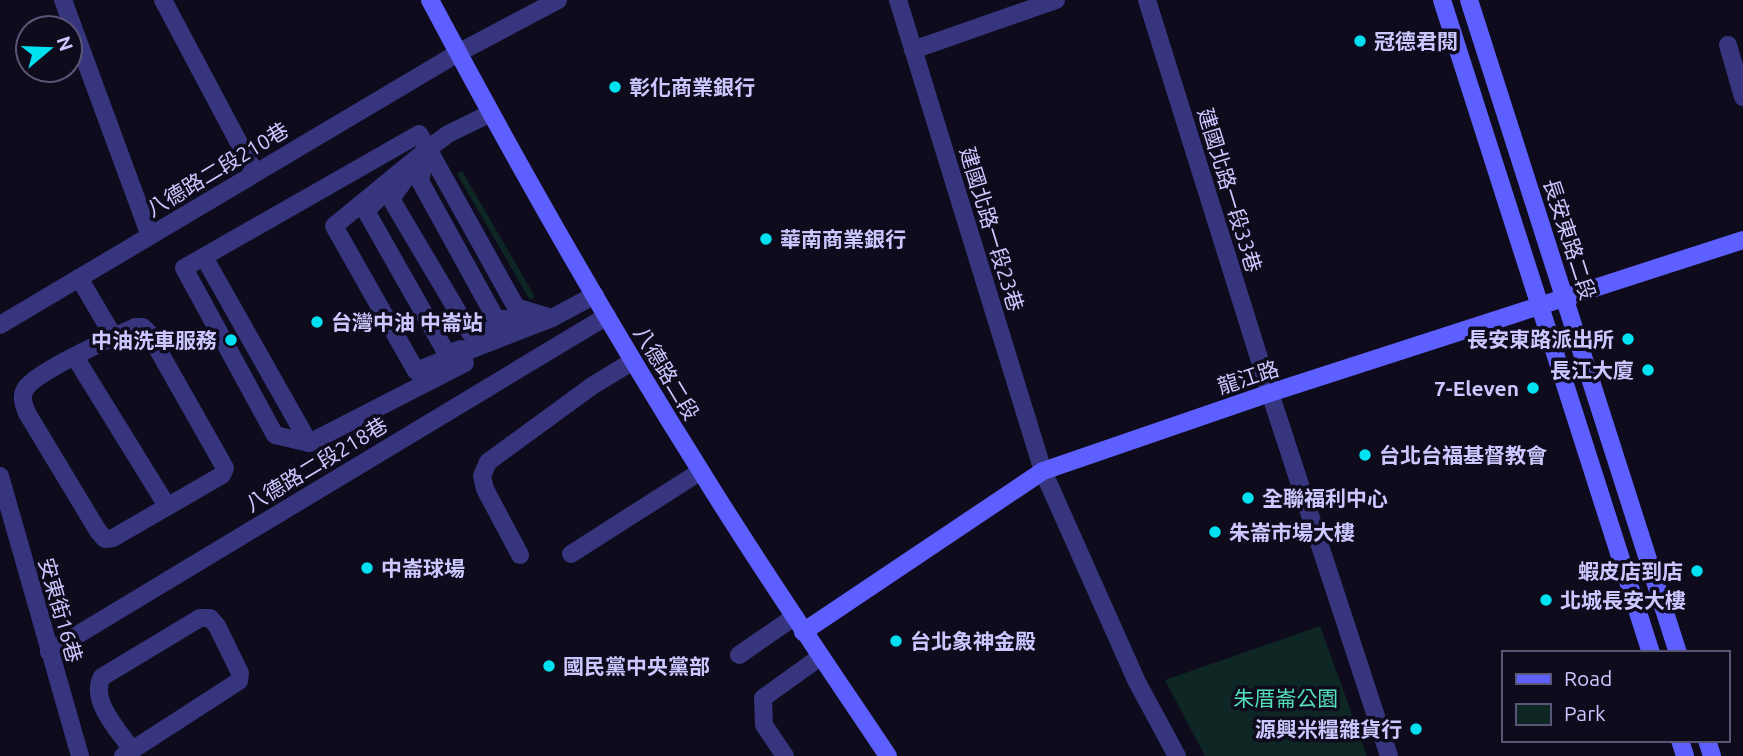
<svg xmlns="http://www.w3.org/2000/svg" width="1743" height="756" font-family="Ubuntu,'Noto Sans TC',sans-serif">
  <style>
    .green { fill: #0e2725 }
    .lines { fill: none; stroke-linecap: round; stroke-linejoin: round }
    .lane { stroke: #36357d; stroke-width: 18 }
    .street { stroke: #36357d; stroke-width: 18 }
    .secondary { stroke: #5e5fff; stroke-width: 18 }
    .poi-dot { fill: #00e2f2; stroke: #0e0b1d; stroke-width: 2.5 }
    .labels { text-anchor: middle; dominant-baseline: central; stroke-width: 7; stroke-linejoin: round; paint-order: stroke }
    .poi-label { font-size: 21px; font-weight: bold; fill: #ccc7ff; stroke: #0e0b1d; text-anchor: start }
    .street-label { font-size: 21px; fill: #ccc7ff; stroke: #0e0b1d }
    .park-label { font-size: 21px; fill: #53dfb7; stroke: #0e0b1d }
  </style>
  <rect width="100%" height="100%" fill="#0e0b1d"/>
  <g class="green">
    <polygon points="462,171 535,297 530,300 457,174"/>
    <polygon points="1320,626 1367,756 1205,756 1165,680"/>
  </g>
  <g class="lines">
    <g class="lane">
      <polyline points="63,0 150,236"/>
      <polyline points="163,0 255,173"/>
      <polyline points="898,0 1043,471 1137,682 1177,756"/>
      <polyline points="1147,0 1270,393 1389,756"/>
      <polyline points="1728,45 1743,97"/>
      <polyline points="913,50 1056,0"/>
      <polyline points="458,53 558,0"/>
      <polyline points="491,113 448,134 428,149 516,307 552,318 595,295"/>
      <polyline points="428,149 334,226 416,371 552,318"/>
      <polyline points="425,159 420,181 496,319 515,319"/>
      <polyline points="411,171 391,199 471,334 506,327"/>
      <polyline points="379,198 366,211 447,354 461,349"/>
      <polyline points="204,257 309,443"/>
      <polyline points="79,278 114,337"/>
      <path d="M135 327H143L148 332 225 468 222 475 113 538 105 539 98 531 27 413C24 405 20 396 26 388 39 370 112 338 135 327Z"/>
      <polyline points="75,357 167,506"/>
      <polyline points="309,443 275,435 184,268 419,134 428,149"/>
      <polyline points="309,443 465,363"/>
      <polyline points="571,554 701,471"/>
      <polyline points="520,555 485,489 482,476 488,462 592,386 633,361"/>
      <polyline points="49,652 607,316"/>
      <polyline points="739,655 794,617"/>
      <path d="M123 756 239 681 240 673 217 626 210 618H200L102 677C89 700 119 731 132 750"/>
      <polyline points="785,756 764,725 763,698 820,657"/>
    </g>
    <g class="street">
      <polyline points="0,325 458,53"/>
      <polyline points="0,476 80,756"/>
    </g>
    <g class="secondary">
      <path d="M430 0C515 160 605 319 702 473 761 569 825 662 888 756"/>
      <polyline points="1442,0 1651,653"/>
      <polyline points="1469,0 1678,653"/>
      <polyline points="803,632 1043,471 1270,393 1743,240"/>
      <polyline points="1680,740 1685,756"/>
      <polyline points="1707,740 1712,756"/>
    </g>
  </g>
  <g class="poi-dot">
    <circle cx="1360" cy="41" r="7"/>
    <circle cx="615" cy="87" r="7"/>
    <circle cx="766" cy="239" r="7"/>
    <circle cx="317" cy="322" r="7"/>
    <circle cx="1628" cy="339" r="7"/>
    <circle cx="231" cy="340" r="7"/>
    <circle cx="1648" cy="370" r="7"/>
    <circle cx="1533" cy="388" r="7"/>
    <circle cx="1365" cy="455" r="7"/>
    <circle cx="1248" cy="498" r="7"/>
    <circle cx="1215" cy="532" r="7"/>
    <circle cx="367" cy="568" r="7"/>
    <circle cx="1697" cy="571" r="7"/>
    <circle cx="1546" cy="600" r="7"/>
    <circle cx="896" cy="641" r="7"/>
    <circle cx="549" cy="666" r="7"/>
    <circle cx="1416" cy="729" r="7"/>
  </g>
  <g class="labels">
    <g class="poi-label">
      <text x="1374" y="41">冠德君閱</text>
      <text x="629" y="87">彰化商業銀行</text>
      <text x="780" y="239">華南商業銀行</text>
      <text x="331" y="322">台灣中油 中崙站</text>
      <text x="1614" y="339" text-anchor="end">長安東路派出所</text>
      <text x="217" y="340" text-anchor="end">中油洗車服務</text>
      <text x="1634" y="370" text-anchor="end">長江大廈</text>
      <text x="1519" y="388" text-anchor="end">7-Eleven</text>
      <text x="1379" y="455">台北台福基督教會</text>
      <text x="1262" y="498">全聯福利中心</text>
      <text x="1229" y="532">朱崙市場大樓</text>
      <text x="381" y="568">中崙球場</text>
      <text x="1683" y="571" text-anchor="end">蝦皮店到店</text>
      <text x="1560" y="600">北城長安大樓</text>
      <text x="910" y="641">台北象神金殿</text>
      <text x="563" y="666">國民黨中央黨部</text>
      <text x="1402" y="729" text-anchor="end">源興米糧雜貨行</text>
    </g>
    <g class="street-label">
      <text transform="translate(217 169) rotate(-31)">八德路二段210巷</text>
      <text transform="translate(1230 190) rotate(73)">建國北路一段33巷</text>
      <text transform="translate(992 229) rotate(73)">建國北路一段23巷</text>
      <text transform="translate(1570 239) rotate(72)">長安東路二段</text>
      <text transform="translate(667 373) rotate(59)">八德路二段</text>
      <text transform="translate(1248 377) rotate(-18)">龍江路</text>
      <text transform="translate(316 464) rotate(-31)">八德路二段218巷</text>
      <text transform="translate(61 610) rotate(74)">安東街16巷</text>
    </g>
    <g class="park-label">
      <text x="1286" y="698">朱厝崙公園</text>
    </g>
  </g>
  <rect x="1502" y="651" width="228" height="91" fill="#0e0b1d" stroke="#5a5677" stroke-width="2"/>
  <rect x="1516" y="674" width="35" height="10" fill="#5e5fff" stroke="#5a5677" stroke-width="2"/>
  <text x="1564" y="686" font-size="21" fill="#ccc7ff">Road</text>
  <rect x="1516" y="704" width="35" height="21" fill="#0e2725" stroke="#5a5677" stroke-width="2"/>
  <text x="1564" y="721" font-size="21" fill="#ccc7ff">Park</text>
  <g transform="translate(49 49) rotate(71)"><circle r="33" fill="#0e0b1d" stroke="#5a5677" stroke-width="2"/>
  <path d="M0-5L12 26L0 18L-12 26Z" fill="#00e2f2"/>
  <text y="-10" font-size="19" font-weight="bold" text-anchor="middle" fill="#ccc7ff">N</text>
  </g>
</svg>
